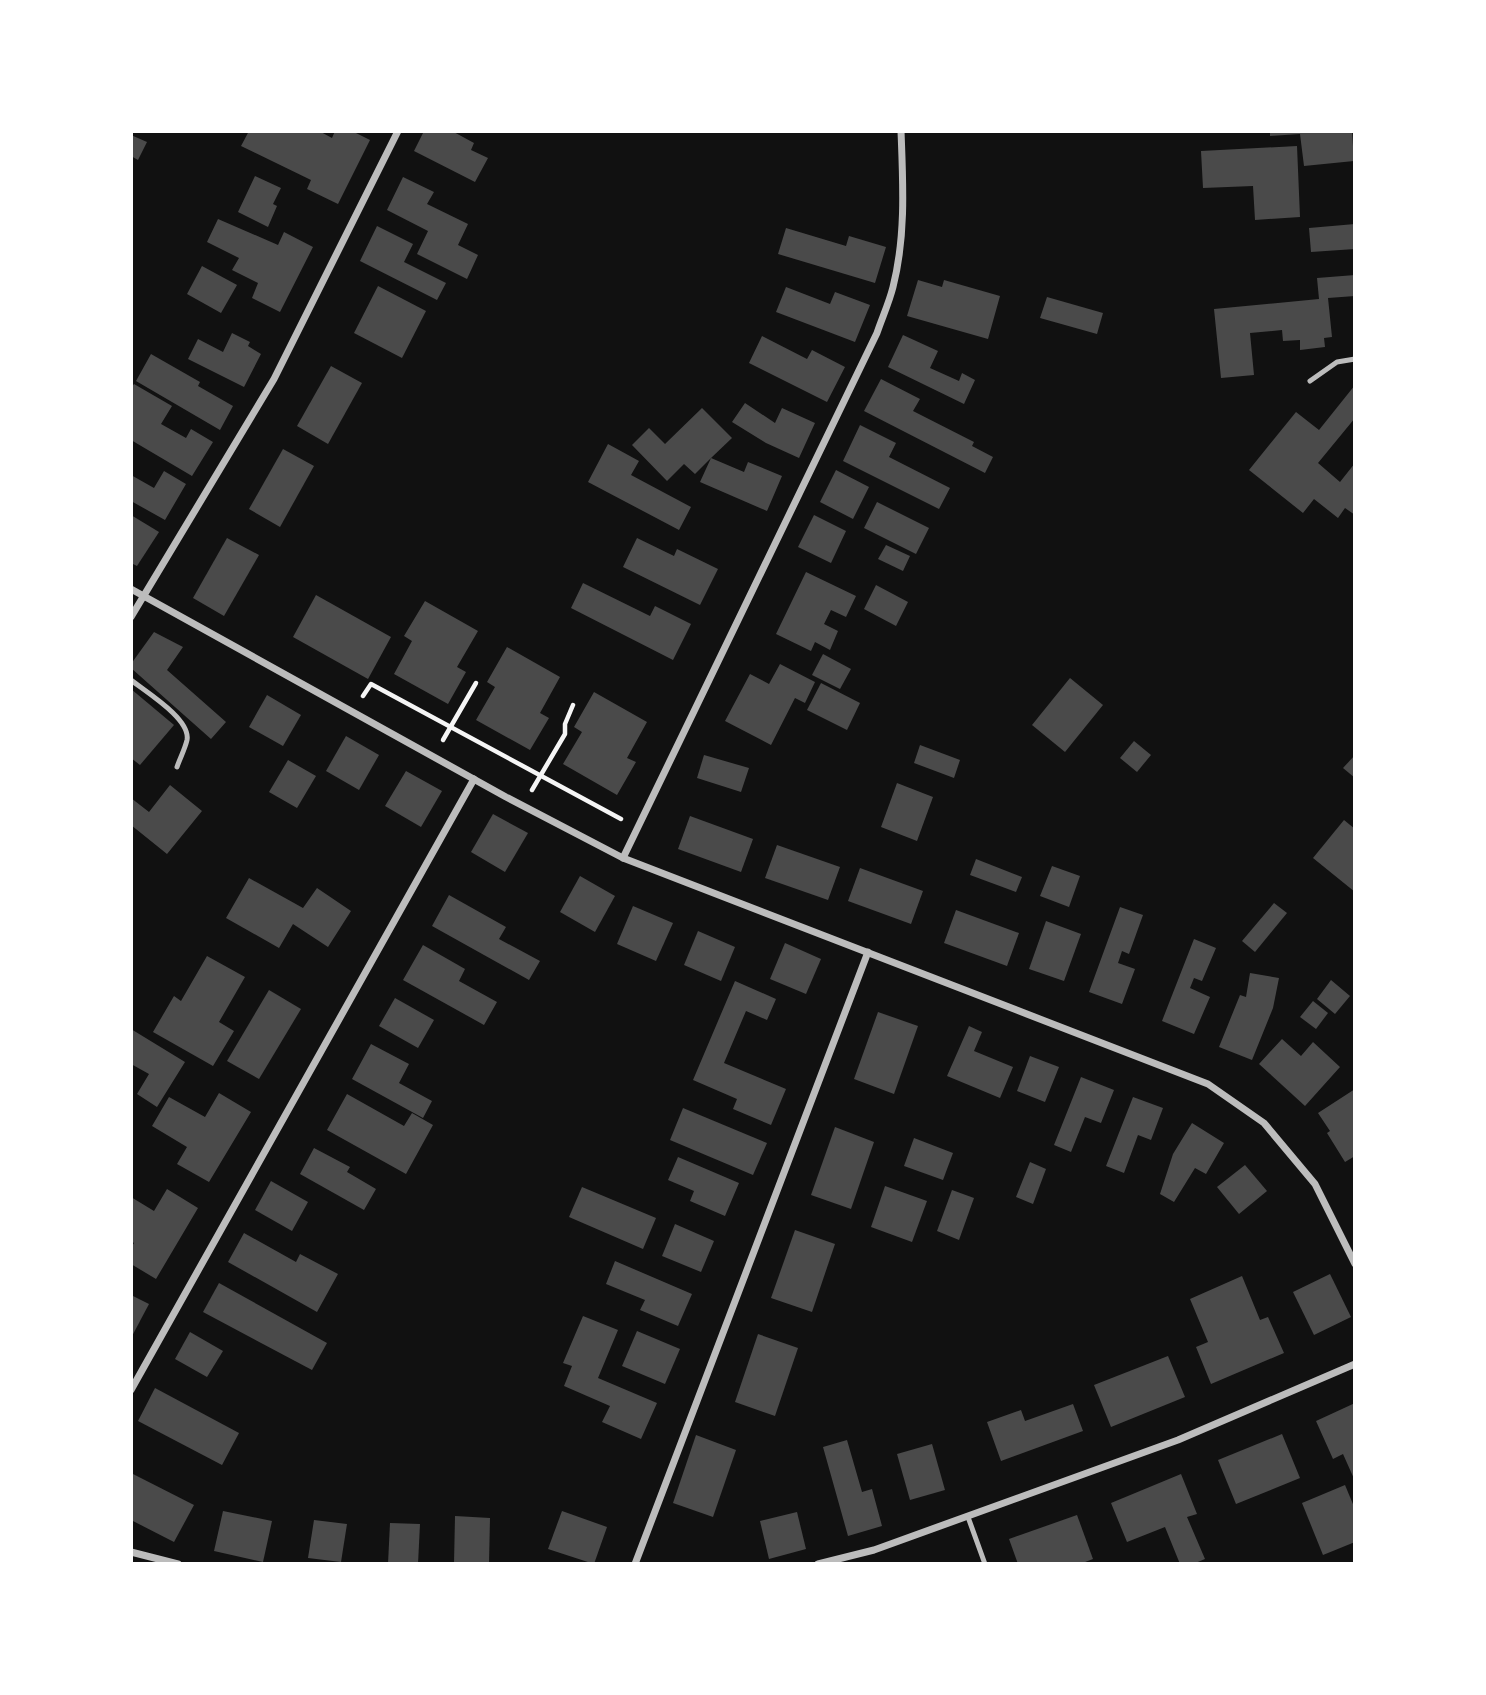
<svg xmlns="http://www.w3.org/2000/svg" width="1486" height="1695" font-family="'Public Sans',sans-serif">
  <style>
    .building { fill: #4a4a4a }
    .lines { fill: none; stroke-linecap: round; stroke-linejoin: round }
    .path { stroke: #f5f5f5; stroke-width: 4.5 }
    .service { stroke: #bcbcbc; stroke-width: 5 }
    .minor { stroke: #bcbcbc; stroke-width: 7 }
  </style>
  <rect width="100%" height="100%" fill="#111"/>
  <g class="building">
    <polygon points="249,131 319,131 332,138 335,131 352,131 370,140 338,204 307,189 311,180 241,146"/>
    <polygon points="424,131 452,131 474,143 471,150 488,158 475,182 414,151"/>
    <polygon points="1270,131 1352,131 1354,161 1304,166 1300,134 1270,136"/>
    <polygon points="131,135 147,142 138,160 131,156"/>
    <polygon points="1297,146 1300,217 1255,220 1253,186 1203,188 1201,151"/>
    <polygon points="255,176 281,188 273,204 277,206 268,227 238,212"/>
    <polygon points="403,177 434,192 427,204 468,224 458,245 478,255 467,279 417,254 428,231 387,210"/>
    <polygon points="218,219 278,245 284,232 313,247 280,312 252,298 258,283 232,270 239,258 207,242"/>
    <polygon points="1355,224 1355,249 1311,252 1309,228"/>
    <polygon points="377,226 413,244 404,262 446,283 437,300 360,261"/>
    <polygon points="786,228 846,246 849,236 886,247 875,283 778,254"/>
    <polygon points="202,266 237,285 221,313 187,294"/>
    <polygon points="1355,275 1355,296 1328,298 1332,337 1324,338 1325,347 1300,350 1300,340 1283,341 1282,330 1250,333 1254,375 1221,378 1214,309 1319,299 1317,278"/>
    <polygon points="918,280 942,287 944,280 1000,296 988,339 907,316"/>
    <polygon points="378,286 426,311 402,358 354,333"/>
    <polygon points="786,287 830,304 835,292 870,305 855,342 776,312"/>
    <polygon points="1047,297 1103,313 1097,334 1040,318"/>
    <polygon points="232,333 250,342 248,346 261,354 244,387 188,359 198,339 223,352"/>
    <polygon points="903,335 938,351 930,368 959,381 962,373 975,380 964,404 888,367"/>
    <polygon points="762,336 807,359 812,350 845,367 827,402 749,363"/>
    <polygon points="151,354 200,382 198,386 233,406 220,430 136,381"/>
    <polygon points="331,366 362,383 328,444 297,426"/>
    <polygon points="881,379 920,399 913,411 974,442 972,446 993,457 985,473 864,411"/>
    <polygon points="134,384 172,406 161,424 186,438 191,429 213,442 192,476 131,440 131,388"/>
    <polygon points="1355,385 1355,418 1318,463 1340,482 1355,463 1355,515 1345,508 1338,518 1314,499 1303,513 1249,470 1296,412 1319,430"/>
    <polygon points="745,403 775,423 782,408 815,423 799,458 766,443 732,422"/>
    <polygon points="702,408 732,438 711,458 744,472 748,462 782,476 767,511 700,482 711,458 695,474 684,464 667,481 632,445 649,428 665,444"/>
    <polygon points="860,425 896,443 889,457 950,488 939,509 843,461"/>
    <polygon points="608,444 639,461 631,475 691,507 679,530 588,482"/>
    <polygon points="283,449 314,466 280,527 249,509"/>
    <polygon points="836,470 869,487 853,519 820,502"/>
    <polygon points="164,471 186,484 165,520 131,501 131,475 154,488"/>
    <polygon points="877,502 929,528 916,554 864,528"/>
    <polygon points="131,515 159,532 137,566 131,563"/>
    <polygon points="814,515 846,531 831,563 798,547"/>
    <polygon points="227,538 259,555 224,616 193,598"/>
    <polygon points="637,538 674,556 677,549 718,569 700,605 623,567"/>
    <polygon points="886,545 910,556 903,571 878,559"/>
    <polygon points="806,572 856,596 846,617 831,610 824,624 838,631 830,650 815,642 811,651 776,634"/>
    <polygon points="583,583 650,616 655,606 691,624 673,660 571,608"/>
    <polygon points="876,585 908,602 896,626 864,609"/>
    <polygon points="316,595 391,637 368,679 293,637"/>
    <polygon points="425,601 478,631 457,667 466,672 448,704 394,674 412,641 404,636"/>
    <polygon points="154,632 183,647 167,670 226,722 211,739 131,668 131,664"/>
    <polygon points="507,647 560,677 540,713 549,718 530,750 476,720 495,687 487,682"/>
    <polygon points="823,654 851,669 840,689 812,675"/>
    <polygon points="780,664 815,682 805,703 795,698 771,745 725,721 750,674 769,684"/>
    <polygon points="1070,678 1103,705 1065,752 1032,725"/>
    <polygon points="821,683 860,703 847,730 807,710"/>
    <polygon points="131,689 174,725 140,765 131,758"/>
    <polygon points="594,692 647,722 627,758 636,762 617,795 563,764 582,732 574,727"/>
    <polygon points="267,695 301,715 283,746 249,727"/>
    <polygon points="346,736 379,755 359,790 326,771"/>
    <polygon points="1134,741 1151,755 1137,772 1120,758"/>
    <polygon points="920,745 960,760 954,778 914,763"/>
    <polygon points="704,755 749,768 741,792 697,778"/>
    <polygon points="1355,755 1355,778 1343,768"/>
    <polygon points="288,760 316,776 297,808 269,792"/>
    <polygon points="406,771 442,791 421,827 385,806"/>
    <polygon points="897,783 933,797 917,841 881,827"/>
    <polygon points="170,785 202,811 167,854 131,825 131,798 149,812"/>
    <polygon points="493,814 528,833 505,872 471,852"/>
    <polygon points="690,816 753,839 741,872 678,849"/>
    <polygon points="1344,820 1355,829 1355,892 1313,858"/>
    <polygon points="777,845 840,867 828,900 765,878"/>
    <polygon points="976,859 1022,877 1016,892 970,875"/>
    <polygon points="1052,866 1080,876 1069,907 1040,896"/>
    <polygon points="860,868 923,891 911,924 848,901"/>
    <polygon points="580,876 615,896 595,932 560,912"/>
    <polygon points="249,878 303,908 317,888 351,911 328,947 293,924 279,948 226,918"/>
    <polygon points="449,895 506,927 499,939 540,961 529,980 432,926"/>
    <polygon points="1274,903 1287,913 1255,952 1242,941"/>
    <polygon points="633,906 673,923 656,961 617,944"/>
    <polygon points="1120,907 1143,915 1129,954 1122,951 1118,963 1135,969 1122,1004 1089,992"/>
    <polygon points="956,910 1019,933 1007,966 944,943"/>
    <polygon points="1046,921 1081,934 1064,981 1029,969"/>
    <polygon points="698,931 735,947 721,981 684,965"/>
    <polygon points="1194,939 1216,948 1202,981 1194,978 1190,988 1210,997 1194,1034 1162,1021"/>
    <polygon points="785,943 821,959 806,994 770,979"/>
    <polygon points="423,945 465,969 459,981 497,1002 484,1025 403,980"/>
    <polygon points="207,956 245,977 219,1022 234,1031 213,1066 153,1032 174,996 181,1001"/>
    <polygon points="1250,973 1279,978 1273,1008 1252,1060 1219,1047 1240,995 1246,997"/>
    <polygon points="1331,980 1350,996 1335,1014 1317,999"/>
    <polygon points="735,981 776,999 767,1020 746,1011 724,1063 786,1089 771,1125 733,1109 737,1099 693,1080"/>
    <polygon points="269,990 301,1009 259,1079 227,1061"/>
    <polygon points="395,998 434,1020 418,1048 379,1026"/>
    <polygon points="1313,1001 1328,1013 1316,1029 1300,1017"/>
    <polygon points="878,1012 918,1026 894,1094 854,1079"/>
    <polygon points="969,1026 982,1032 974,1051 1013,1067 1000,1098 947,1076"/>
    <polygon points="131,1029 185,1062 157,1107 137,1094 149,1074 131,1064"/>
    <polygon points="1282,1039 1301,1056 1313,1042 1340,1067 1305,1106 1259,1064"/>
    <polygon points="371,1044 409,1064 399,1083 432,1101 423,1118 352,1079"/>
    <polygon points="1030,1056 1059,1067 1045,1102 1017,1091"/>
    <polygon points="1081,1077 1114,1090 1101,1123 1085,1117 1071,1152 1054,1145"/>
    <polygon points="1355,1089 1355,1156 1345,1162 1327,1133 1330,1131 1318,1113"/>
    <polygon points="219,1093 251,1112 209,1182 177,1164 187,1147 152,1126 169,1097 205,1117"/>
    <polygon points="347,1094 404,1126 412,1113 433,1125 406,1174 327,1130"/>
    <polygon points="1133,1097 1163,1108 1151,1140 1138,1135 1124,1173 1106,1166"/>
    <polygon points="683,1108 767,1143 753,1175 670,1140"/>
    <polygon points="1192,1123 1224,1143 1206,1174 1195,1168 1174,1202 1160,1194 1173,1154"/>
    <polygon points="835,1127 874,1142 851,1209 811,1195"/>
    <polygon points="914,1138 953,1153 943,1180 904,1166"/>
    <polygon points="314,1148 350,1167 347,1172 376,1189 364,1210 300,1174"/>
    <polygon points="678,1157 739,1183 725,1216 690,1201 694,1191 668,1180"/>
    <polygon points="1030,1162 1046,1169 1033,1204 1016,1197"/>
    <polygon points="1245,1165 1267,1191 1239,1214 1217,1187"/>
    <polygon points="271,1181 308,1202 292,1231 255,1210"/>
    <polygon points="885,1186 927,1201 912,1242 871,1227"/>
    <polygon points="582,1187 656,1218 643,1249 569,1217"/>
    <polygon points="167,1189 198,1208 156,1279 131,1264 131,1248 134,1243 131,1241 131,1197 154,1211"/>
    <polygon points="952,1190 974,1198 959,1240 937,1231"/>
    <polygon points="675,1224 714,1241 701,1272 662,1256"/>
    <polygon points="795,1230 835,1244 812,1312 771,1298"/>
    <polygon points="244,1233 296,1262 300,1254 338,1274 317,1312 228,1262"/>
    <polygon points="615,1261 692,1294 678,1326 640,1310 645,1300 606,1284"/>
    <polygon points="1330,1274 1351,1317 1314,1335 1293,1292"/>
    <polygon points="1242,1276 1260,1320 1268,1317 1284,1353 1211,1384 1196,1347 1208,1342 1190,1299"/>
    <polygon points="219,1283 327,1343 312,1370 203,1312"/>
    <polygon points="131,1295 149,1304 131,1338"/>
    <polygon points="583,1316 618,1330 598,1378 657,1403 641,1439 602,1422 610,1406 564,1386 572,1366 563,1363"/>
    <polygon points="637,1331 680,1349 665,1384 622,1366"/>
    <polygon points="190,1332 223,1351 207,1377 175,1359"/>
    <polygon points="758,1334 798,1348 775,1416 735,1402"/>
    <polygon points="1168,1356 1185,1397 1111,1427 1094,1385"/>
    <polygon points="155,1388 239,1433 222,1465 138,1421"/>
    <polygon points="1355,1403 1355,1481 1343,1454 1333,1459 1316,1421"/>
    <polygon points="1073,1404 1083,1431 1001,1461 987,1422 1021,1410 1025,1421"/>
    <polygon points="1282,1434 1300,1478 1236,1504 1218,1460"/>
    <polygon points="696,1435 736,1450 713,1517 673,1503"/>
    <polygon points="847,1440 862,1492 872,1489 882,1526 848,1536 823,1447"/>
    <polygon points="932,1444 945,1490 910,1500 897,1454"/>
    <polygon points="133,1474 194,1505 174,1542 131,1520 131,1477"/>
    <polygon points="1181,1474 1197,1514 1187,1517 1205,1559 1193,1564 1180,1564 1165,1527 1127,1542 1111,1503"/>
    <polygon points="1345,1485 1355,1509 1355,1542 1323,1555 1302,1503"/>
    <polygon points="223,1511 272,1521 263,1562 214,1551"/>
    <polygon points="562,1511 607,1527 594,1564 548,1549"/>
    <polygon points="797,1512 806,1549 769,1559 760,1521"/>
    <polygon points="1077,1515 1093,1559 1080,1564 1018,1564 1009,1539"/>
    <polygon points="455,1516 490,1518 489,1564 454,1564"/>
    <polygon points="314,1520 347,1524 341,1562 308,1558"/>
    <polygon points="390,1523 420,1524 418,1564 388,1564"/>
  </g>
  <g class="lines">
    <g class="path">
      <polyline points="363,696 371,684 621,819"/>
      <polyline points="443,740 476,683"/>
      <polyline points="532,790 565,734 565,724 573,705"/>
    </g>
    <g class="service">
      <polyline points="1310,381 1337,362 1355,359"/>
      <path d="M131 680C146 692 191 719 187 740 185 749 180 758 177 767"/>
      <polyline points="968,1517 985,1564"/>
    </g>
    <g class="minor">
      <polyline points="131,589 506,797 623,858 1208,1084 1264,1123 1315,1184 1355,1264"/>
      <polyline points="131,617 274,379 398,131"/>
      <path d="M623 858 877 333C882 318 889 303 893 287 906 236 903 183 901 131"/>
      <polyline points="131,1390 474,779"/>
      <polyline points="131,1552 178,1564"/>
      <polyline points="635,1564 868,952"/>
      <polyline points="818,1564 874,1550 1178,1440 1355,1364"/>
    </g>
  </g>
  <rect width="1486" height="1695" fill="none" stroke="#ffffff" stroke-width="266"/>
</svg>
